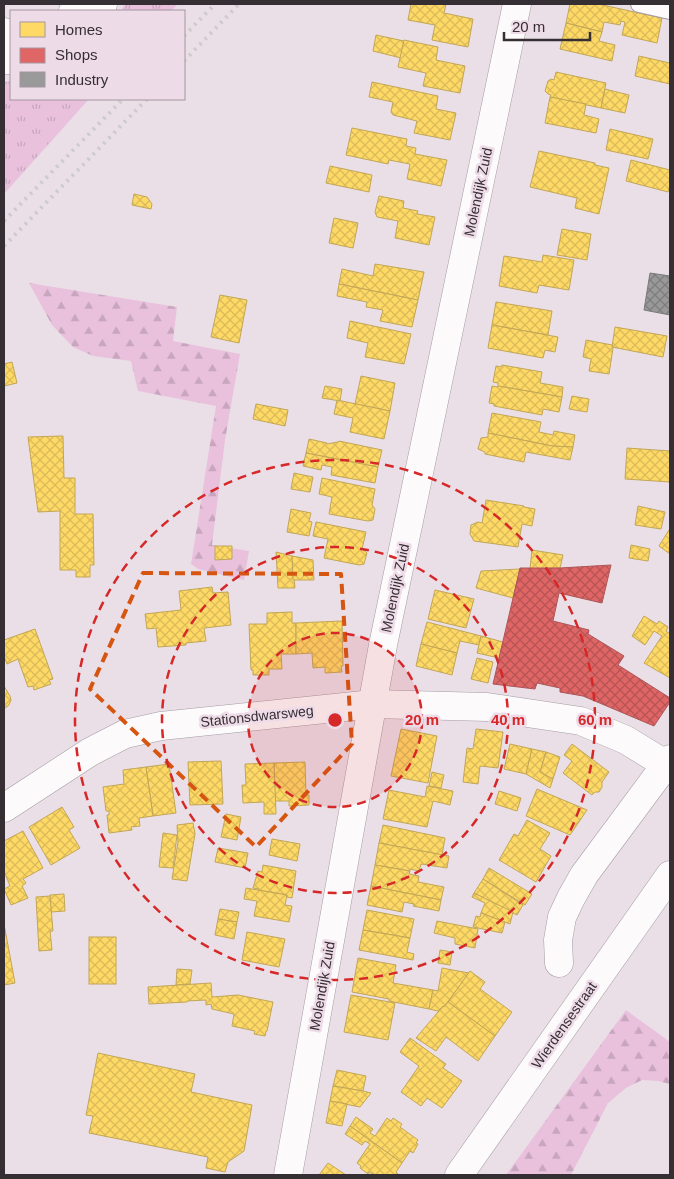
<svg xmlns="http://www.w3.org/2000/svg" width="674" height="1179" font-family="Helvetica,sans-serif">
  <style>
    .grass { fill: url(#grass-tufts) }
    .forest { fill: url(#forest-firs) }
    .homes { fill: url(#homes-cross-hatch); stroke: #c2a657 }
    .shops { fill: url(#shops-cross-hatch); stroke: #ad5557 }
    .industry { fill: url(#industry-cross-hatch); stroke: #7b797a }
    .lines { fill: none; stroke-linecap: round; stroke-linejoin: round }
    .service-casing { stroke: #a49ca2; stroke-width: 18 }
    .minor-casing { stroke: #a49ca2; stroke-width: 29 }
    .secondary-casing { stroke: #a49ca2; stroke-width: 29 }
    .primary-casing { stroke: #a49ca2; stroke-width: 29 }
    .service { stroke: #fcfafb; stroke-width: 16 }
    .minor { stroke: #fcfafb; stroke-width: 28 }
    .secondary { stroke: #fcfafb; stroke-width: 28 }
    .primary { stroke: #fcfafb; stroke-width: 28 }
    .rail { stroke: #cecbce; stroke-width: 4; stroke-dasharray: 2.5 5; stroke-linecap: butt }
    .marked { fill: none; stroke: #d65510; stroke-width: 4; stroke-dasharray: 10 6; stroke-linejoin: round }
    .ring { fill: none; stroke: #d62828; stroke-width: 2.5; stroke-dasharray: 9 6 }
    .labels { text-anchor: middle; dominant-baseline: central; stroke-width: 5; stroke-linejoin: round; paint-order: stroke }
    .street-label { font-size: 14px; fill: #352e33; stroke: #eedbe8 }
    .centre { fill: #d62828; stroke: #eedbe8; stroke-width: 2.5 }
    .ring-label { font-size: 15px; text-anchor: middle; font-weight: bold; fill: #d62828; stroke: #eedbe8; stroke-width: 5; stroke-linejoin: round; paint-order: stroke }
  </style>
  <defs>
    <pattern id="grass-tufts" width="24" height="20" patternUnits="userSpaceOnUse" patternTransform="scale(1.25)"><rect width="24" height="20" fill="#e9c1dd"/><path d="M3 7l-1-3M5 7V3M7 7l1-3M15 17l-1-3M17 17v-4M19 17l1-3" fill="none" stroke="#c8a6be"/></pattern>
    <pattern id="forest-firs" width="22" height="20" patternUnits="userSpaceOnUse" patternTransform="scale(1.25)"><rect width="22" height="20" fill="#e9c1dd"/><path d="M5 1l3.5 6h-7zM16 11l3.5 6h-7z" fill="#c8a6be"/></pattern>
    <pattern id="homes-cross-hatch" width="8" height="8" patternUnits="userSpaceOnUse" patternTransform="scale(1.25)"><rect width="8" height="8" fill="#ffd966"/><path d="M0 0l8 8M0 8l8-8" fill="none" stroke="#dbbb59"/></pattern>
    <pattern id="shops-cross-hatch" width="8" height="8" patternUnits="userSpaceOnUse" patternTransform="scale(1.25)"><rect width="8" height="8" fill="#e06666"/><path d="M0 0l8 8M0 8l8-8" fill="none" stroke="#b65455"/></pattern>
    <pattern id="industry-cross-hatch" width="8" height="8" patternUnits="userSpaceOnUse" patternTransform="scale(1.25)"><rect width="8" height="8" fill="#999"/><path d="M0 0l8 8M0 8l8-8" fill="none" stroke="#7e7d7d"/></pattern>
  </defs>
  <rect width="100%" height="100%" fill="#eadfe7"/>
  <g class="grass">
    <polygon points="125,4 178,4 171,11 122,11"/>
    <polygon points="11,81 11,99 89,99 4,194 4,82"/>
  </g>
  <g class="forest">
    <polygon points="29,283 177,307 173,341 240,354 225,440 212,545 249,551 244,580 198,569 191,564 216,406 138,391 131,361 93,356 73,347 52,325"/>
    <polygon points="626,1010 670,1042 670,1084 658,1081 642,1080 626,1088 608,1103 571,1175 506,1175"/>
  </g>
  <g class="homes">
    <polygon points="411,4 446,4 444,13 473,19 468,47 432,40 435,25 408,20"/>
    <polygon points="570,4 598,4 662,18 657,43 622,35 625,22 621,21 620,25 604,22 602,32 566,23"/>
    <polygon points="566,23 602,32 599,41 615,45 612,61 560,49"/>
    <polygon points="376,35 404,41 401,58 373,51"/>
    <polygon points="404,40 438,47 436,60 465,66 460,93 423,86 426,73 398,67"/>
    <polygon points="639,56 670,63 670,84 635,76"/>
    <polygon points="556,72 606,83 601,108 550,97 551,95 548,94 545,91 548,81 551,79 554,80"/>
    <polygon points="372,82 438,96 436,109 456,113 450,140 414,133 417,121 393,115 391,112 393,102 369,97"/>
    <polygon points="605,89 629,95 625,113 601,108"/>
    <polygon points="550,97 586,104 584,115 599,119 596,133 545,123"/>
    <polygon points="352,128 407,139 406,146 416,148 415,154 447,160 441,186 407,179 410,164 389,160 388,164 346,155"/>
    <polygon points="610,129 653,139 648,159 606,150"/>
    <polygon points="539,151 595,163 595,165 609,168 599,214 575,208 577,198 530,187"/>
    <polygon points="631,160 670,170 670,184 668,192 626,181"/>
    <polygon points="330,166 372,175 369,192 326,183"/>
    <polygon points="134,194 147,197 152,204 151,209 132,205"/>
    <polygon points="379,196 404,201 403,208 418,211 417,214 435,217 429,245 395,238 398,221 377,217 375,212"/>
    <polygon points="334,218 358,223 353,248 329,243"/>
    <polygon points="562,229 591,234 587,260 557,255"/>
    <polygon points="543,255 574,260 569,290 539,285 537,293 499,286 504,256 542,262"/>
    <polygon points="375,264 424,272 418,300 339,284 342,269 373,276"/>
    <polygon points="339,284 418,300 412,327 380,321 383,310 366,307 367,302 337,296"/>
    <polygon points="220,295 247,300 239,343 211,337"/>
    <polygon points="496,302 552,311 548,335 492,325"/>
    <polygon points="350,321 411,334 404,364 365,357 368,343 347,338"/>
    <polygon points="492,325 558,337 555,352 545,350 543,358 488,348"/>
    <polygon points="615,327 667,336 663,357 612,347"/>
    <polygon points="586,340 612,345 612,347 613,348 609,374 589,371 591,359 583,357"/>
    <polygon points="12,362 17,383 4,386 4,364"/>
    <polygon points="502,365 542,372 540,383 563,387 562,397 498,386 498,383 493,382 496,366 501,367"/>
    <polygon points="361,376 395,383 390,411 355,404"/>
    <polygon points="325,386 342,389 340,401 322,398"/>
    <polygon points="492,386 497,387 498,386 562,397 559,412 543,409 542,415 494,406 494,404 489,403"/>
    <polygon points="572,396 589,399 587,412 569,409"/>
    <polygon points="337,400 390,411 384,439 350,432 353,418 334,414"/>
    <polygon points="256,404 288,410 285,426 253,419"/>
    <polygon points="492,413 541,422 539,432 553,435 554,431 575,435 573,447 552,446 488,433"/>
    <polygon points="488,433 552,446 573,447 570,460 526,452 524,462 485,454 485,452 478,449 481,438 488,437"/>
    <polygon points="63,436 64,478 75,478 75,514 93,514 94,565 90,565 90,577 76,577 76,570 60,570 60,511 38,512 28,437"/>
    <polygon points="309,439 327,443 327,444 338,442 339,441 382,450 378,467 306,453"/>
    <polygon points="627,448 670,451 670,482 625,479"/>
    <polygon points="306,453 378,467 375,483 331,475 332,467 322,465 321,470 303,466"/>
    <polygon points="294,473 313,477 310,492 291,489"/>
    <polygon points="322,478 375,489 372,505 375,509 373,520 368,521 329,514 332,497 319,494"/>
    <polygon points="486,500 524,506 524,507 535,509 532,526 522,524 518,547 474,541 470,534 471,525 478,522 482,523"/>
    <polygon points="638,506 665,512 661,529 635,525"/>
    <polygon points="291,509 311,513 309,521 312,522 309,536 287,532"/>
    <polygon points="316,522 366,532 362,549 367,553 364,564 359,565 324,558 328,539 313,536"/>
    <polygon points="669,530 670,531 670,554 659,546"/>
    <polygon points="631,545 650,549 648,561 629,558"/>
    <polygon points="215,546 232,546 232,559 215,560"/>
    <polygon points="532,550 563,555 560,568 530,569"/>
    <polygon points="276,552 292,556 295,588 278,588"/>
    <polygon points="292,556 313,560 314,580 293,580"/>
    <polygon points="520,569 513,598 476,588 481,571"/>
    <polygon points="212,587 213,593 228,592 231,625 204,628 206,641 186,643 186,645 158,647 156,628 147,629 145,614 181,610 179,591"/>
    <polygon points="435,590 474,599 466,628 428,619"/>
    <polygon points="292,612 292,623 296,623 296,654 281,654 282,669 269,669 269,675 253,675 253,670 251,670 249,624 267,624 267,613"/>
    <polygon points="644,616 657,624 659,621 668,627 666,631 670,634 670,678 644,663 662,636 654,631 645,645 632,636"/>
    <polygon points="342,621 343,666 341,666 342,672 325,673 325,667 313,668 312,653 296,654 296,623"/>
    <polygon points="427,622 481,636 479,645 460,641 457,653 421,644"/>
    <polygon points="35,629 53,679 49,680 51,684 34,690 33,686 28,687 18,659 7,664 4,656 4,640"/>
    <polygon points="481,636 503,642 499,658 477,653"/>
    <polygon points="421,644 457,653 452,675 416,666"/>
    <polygon points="477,658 493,662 488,683 471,679"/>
    <polygon points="4,686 10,696 11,700 9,705 4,709"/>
    <polygon points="401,729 437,736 428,783 391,776"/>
    <polygon points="476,729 503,732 498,768 480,766 478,784 463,782 467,748 473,749"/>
    <polygon points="510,744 532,749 526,774 504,769"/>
    <polygon points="572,744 609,772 602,782 602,787 599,792 595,792 592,795 563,773 572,761 564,755"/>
    <polygon points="532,749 546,752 540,772 553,779 550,788 526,774"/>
    <polygon points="546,752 560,757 553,779 540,772"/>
    <polygon points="221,761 223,804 190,805 188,762"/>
    <polygon points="305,762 306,795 309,795 309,805 289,806 289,801 275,801 274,763"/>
    <polygon points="274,763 276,814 264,814 264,802 243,803 242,785 246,785 245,764"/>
    <polygon points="169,764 176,813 153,816 146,767"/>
    <polygon points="146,767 153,816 139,818 140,826 131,827 132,830 109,833 107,815 109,815 109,811 106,811 103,787 124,784 123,770"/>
    <polygon points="432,772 444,775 441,788 429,786"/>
    <polygon points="427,786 453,791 450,805 433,801 427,827 383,819 389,790 425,797"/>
    <polygon points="537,789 587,810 570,835 526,816"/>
    <polygon points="499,791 521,798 517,811 495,804"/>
    <polygon points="62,807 74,827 69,830 80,848 51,865 29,827"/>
    <polygon points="226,814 241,817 237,840 221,837"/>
    <polygon points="527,820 550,833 540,849 551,856 536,882 499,860 514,834 518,836"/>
    <polygon points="193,823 195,834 187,881 172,879 178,842 177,825"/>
    <polygon points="383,825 445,838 442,855 379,843"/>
    <polygon points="23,831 43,868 23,879 26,883 22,886 28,898 11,905 4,889 10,886 4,871 4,841"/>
    <polygon points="163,833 177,835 173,868 159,867"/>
    <polygon points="272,839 300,844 297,861 269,855"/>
    <polygon points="379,843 449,856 447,868 421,864 419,871 410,869 410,871 375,865"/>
    <polygon points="218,848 248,853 245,868 215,862"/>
    <polygon points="263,865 296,871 292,898 287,897 287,895 258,890 259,889 253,888 258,871 262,872"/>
    <polygon points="375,865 410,871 409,874 419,876 418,882 444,887 441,900 371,886"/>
    <polygon points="489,868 532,894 525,905 483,879"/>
    <polygon points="483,879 523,905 517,915 474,893"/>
    <polygon points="371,886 441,900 439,911 413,906 414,904 404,902 402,912 367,905"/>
    <polygon points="246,888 287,895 285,905 292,906 289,922 254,916 257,901 244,899"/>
    <polygon points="474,893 513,912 510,924 481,913 485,903 472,897"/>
    <polygon points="64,894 65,911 51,912 50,895"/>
    <polygon points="50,896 53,931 50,931 52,950 39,951 36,897"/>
    <polygon points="220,909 239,912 237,922 218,919"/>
    <polygon points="367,910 414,919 410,938 363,930"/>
    <polygon points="481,913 505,922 502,933 473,927 476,916 480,917"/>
    <polygon points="218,919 237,922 234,939 215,935"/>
    <polygon points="437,921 478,929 475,948 455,944 455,938 434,933"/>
    <polygon points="4,924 15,983 4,985"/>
    <polygon points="363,930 410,938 407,952 414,954 413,960 359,950"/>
    <polygon points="247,932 285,939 279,967 242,960"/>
    <rect x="89" y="937" width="27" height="47"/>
    <polygon points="440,950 452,952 450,965 438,963"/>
    <polygon points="358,958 396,965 393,983 433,990 429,1009 389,1001 389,999 352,992"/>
    <polygon points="442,968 469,973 444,1007 443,1006 438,1011 429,1009 433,990 438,991"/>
    <polygon points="177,969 192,970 190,984 176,985"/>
    <polygon points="470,971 485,982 480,989 512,1012 495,1036 448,1002"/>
    <polygon points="211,983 212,997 238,995 273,1002 267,1031 266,1031 265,1036 254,1034 255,1031 232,1026 234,1014 212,1009 211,1004 206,1005 206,1000 187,1001 187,1002 149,1004 148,987"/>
    <polygon points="351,995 395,1003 388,1040 344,1032"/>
    <polygon points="448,1002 495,1036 478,1061 446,1037 436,1051 416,1038 443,1006 444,1007"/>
    <polygon points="410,1038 446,1064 443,1068 462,1081 442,1108 427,1098 421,1106 401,1092 419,1066 400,1052"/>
    <polygon points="98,1053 195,1074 191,1092 252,1105 244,1151 228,1162 225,1172 206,1168 208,1157 89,1133 93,1116 86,1115"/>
    <polygon points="337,1070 366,1076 363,1091 333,1086"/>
    <polygon points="333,1086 363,1091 371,1093 360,1107 330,1101"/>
    <polygon points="330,1101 347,1104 342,1126 326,1123"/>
    <polygon points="356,1117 373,1129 370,1133 375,1136 387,1118 391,1121 393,1118 402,1124 400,1127 418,1140 416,1143 418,1144 413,1153 410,1151 402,1163 350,1126"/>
    <polygon points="350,1126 402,1163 396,1172 398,1174 397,1175 375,1175 369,1172 368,1174 360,1168 361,1166 357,1163 370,1144 365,1141 362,1145 345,1134"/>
    <polygon points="328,1163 346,1175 319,1175"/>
  </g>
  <polygon class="shops" points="611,565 602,603 559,593 553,621 589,630 588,634 624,656 618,665 670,698 670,702 654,726 583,696 560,692 560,688 537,683 535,689 493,684 520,568 560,568"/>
  <polygon class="industry" points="650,273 670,276 670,315 644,310"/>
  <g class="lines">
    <g class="service-casing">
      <polyline id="service" points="639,4 670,11"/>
    </g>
    <g class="minor-casing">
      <g id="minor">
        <polyline points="4,808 90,752 125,734 161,726 373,704 487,707 581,721 626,740 670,767"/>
        <polyline points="559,963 558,940 562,917 571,898 584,875 670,759"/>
        <polyline points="288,1175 383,645 517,4"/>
      </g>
    </g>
    <g class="secondary-casing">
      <polyline id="secondary" points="459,1175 670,875"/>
    </g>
    <g class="primary-casing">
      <g id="primary">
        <polyline points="73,11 79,4"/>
        <polyline points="101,11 103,4"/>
        <polyline points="4,32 11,35"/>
        <polyline points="4,60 11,60"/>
      </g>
    </g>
    <use href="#service" class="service"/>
    <use href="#minor" class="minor"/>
    <use href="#secondary" class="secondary"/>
    <use href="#primary" class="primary"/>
    <g class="rail">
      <polyline points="184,36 215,4"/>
      <polyline points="184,61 239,4"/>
      <polyline points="4,221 123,99"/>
      <polyline points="4,246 147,99"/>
    </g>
  </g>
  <path class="marked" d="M143 573 341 574 352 744 256 847 90 689Z"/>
  <circle cx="335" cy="720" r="87" fill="#d62828" fill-opacity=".12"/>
  <g class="ring">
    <circle cx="335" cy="720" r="87"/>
    <circle cx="335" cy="720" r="173"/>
    <circle cx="335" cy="720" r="260"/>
  </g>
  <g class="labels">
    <g class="street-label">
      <text transform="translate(478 192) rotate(-78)">Molendijk Zuid</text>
      <text transform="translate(395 588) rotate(-78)">Molendijk Zuid</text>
      <text transform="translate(257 716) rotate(-6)">Stationsdwarsweg</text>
      <text transform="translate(322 986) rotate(-80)">Molendijk Zuid</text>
      <text transform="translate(564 1025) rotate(-55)">Wierdensestraat</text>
    </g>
  </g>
  <circle cx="335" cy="720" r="8" class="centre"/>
  <g class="ring-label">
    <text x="422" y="725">20 m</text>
    <text x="508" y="725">40 m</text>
    <text x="595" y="725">60 m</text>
  </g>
  <rect width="674" height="1179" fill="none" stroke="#352e33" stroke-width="10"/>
  <rect x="10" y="10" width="175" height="90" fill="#eedbe8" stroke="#a496a0"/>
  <rect x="20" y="22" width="25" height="15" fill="#ffd966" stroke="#a496a0"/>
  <text x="55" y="35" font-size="15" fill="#352e33">Homes</text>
  <rect x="20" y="48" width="25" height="15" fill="#e06666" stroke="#a496a0"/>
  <text x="55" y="60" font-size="15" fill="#352e33">Shops</text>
  <rect x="20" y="72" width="25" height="15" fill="#999999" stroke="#a496a0"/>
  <text x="55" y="85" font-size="15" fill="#352e33">Industry</text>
  <path d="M504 32v8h86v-8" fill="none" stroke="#352e33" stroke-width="2.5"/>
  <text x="512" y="32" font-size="15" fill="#352e33" stroke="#eedbe8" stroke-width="4" paint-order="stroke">20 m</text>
</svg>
